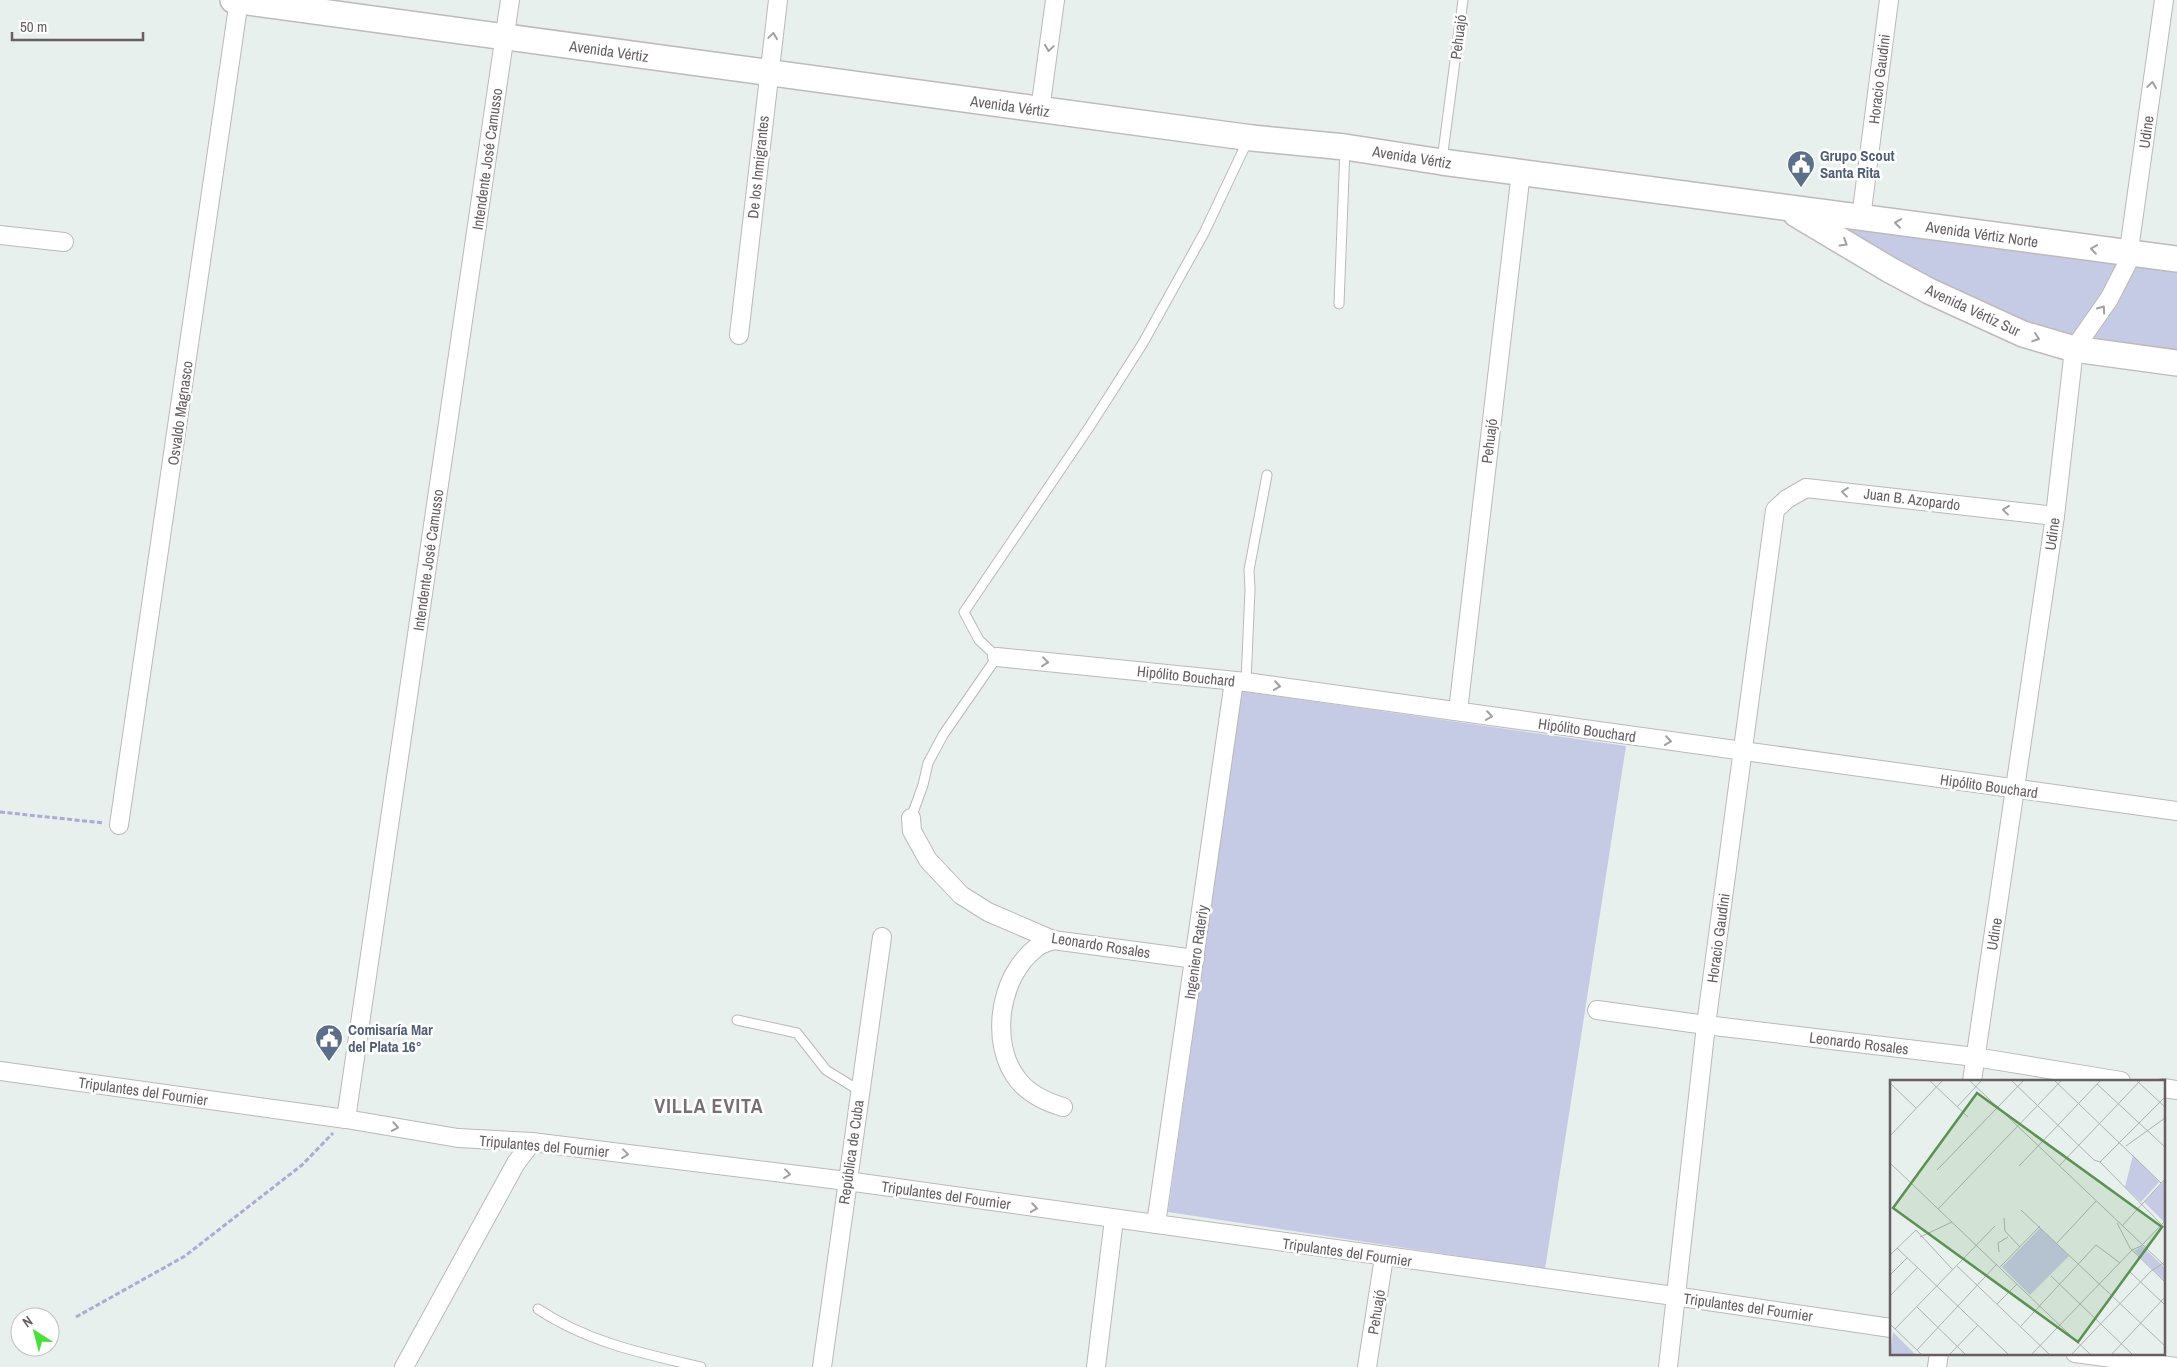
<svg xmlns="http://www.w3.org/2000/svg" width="2177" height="1367" font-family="'Archivo Narrow',sans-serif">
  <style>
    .green { fill: #c5cae5 }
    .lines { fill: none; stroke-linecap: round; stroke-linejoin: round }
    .lane-casing { stroke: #bdb7ba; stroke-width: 11 }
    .street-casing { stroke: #bdb7ba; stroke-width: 20 }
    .secondary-casing { stroke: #c0b8bc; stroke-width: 28 }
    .path { stroke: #aea9d7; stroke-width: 3; stroke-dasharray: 5 2.5; stroke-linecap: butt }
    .lane { stroke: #fff; stroke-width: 9 }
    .street { stroke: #fff; stroke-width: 18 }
    .secondary { stroke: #fff; stroke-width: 25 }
    .oneway { stroke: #a39ea1 }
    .labels { text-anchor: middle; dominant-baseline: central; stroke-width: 5; stroke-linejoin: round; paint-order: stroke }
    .street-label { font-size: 15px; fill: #665e63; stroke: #fff }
    .service-label { font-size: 15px; font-weight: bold; fill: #4e5e75; stroke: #fff; text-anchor: start }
    .district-label { font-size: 20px; font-weight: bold; letter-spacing: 1px; fill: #786f75; stroke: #fff }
    .inset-road { fill: none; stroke: #afb2b1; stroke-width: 1 }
    .view { fill: #5b9253; fill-opacity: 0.15; stroke: #5b9253; stroke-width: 2.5 }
    .inset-edge { fill: none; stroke: #665e63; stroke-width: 2.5 }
  </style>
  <rect width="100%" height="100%" fill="#e7f0ec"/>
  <g class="green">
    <polygon points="1843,227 2115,261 2119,265 2109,285 2075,338 2040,331 1903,267 1842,229"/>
    <polygon points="2134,265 2177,269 2177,354 2095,343 2091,339"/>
    <polygon points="1241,691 1626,746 1545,1269 1168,1212"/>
  </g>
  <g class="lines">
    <g class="lane-casing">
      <g id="lane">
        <polyline points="1442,160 1463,0"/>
        <polyline points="1339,304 1345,149"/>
        <polyline points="1246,682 1250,589 1249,570 1267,475"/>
        <polyline points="911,818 923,785 928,763 943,735 997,657 979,640 964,612 1090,426 1143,343 1204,233 1248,140"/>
        <polyline points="737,1020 797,1033 826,1070 860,1091"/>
        <path d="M538 1309C587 1342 644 1354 701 1367"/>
      </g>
    </g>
    <g class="street-casing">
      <g id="street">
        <polyline points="1040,110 1055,0"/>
        <polyline points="1861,218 1889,0"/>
        <polyline points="0,235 64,242"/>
        <polyline points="739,335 778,0"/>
        <polyline points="997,657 1246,682 2177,811"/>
        <polyline points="1458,711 1521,172"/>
        <polyline points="911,818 912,831 928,860 961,895 988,912 1053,940 1195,959"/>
        <polyline points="119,825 239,0"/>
        <path d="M1053 940C1048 942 1040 944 1036 948 999 976 989 1044 1018 1080 1029 1094 1046 1102 1063 1107"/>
        <polyline points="1597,1010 1706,1025 1975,1057 2121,1081"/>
        <polyline points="0,1071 346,1119 458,1138 532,1142 847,1181 1674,1296 1891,1328"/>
        <polyline points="1972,1081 2055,516 2074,349 2109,299 2127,264 2164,0"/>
        <polyline points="2163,1088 2177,1090"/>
        <polyline points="346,1119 510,0"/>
        <polyline points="1156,1224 1234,681"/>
        <polyline points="2075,1353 2177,1367"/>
        <polyline points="404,1367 516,1163 532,1142"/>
        <polyline points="822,1367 882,937"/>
        <polyline points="1096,1367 1114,1219"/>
        <polyline points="1367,1367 1384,1257"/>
        <polyline points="1668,1367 1706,1025 1775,510 1787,499 1806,488 2055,516"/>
        <polyline points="1937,1367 1939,1353"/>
      </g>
    </g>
    <g class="secondary-casing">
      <g id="secondary">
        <polyline points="233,0 1252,138 1345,147 1442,162 2177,259"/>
        <polyline points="1796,214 1890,270 1929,291 2023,334 2074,349 2177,363"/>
      </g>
    </g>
    <g class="path">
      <polyline points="0,812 104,823"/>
      <polyline points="76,1317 185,1256 302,1165 333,1133"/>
    </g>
    <use href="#lane" class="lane"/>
    <use href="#street" class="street"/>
    <use href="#secondary" class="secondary"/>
  </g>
  <defs><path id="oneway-chevron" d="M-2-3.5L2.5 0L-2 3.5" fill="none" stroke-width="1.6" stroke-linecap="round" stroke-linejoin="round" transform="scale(1.25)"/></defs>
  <g class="oneway">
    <use href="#oneway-chevron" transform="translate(773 36) rotate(-82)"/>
    <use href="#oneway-chevron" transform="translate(1049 48) rotate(98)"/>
    <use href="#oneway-chevron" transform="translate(2152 85) rotate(-82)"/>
    <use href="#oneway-chevron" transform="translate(1898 223) rotate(-172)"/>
    <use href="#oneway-chevron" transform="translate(1844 243) rotate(31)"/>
    <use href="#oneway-chevron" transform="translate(2094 249) rotate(-172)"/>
    <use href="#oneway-chevron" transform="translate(2102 309) rotate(-55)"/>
    <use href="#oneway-chevron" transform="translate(2036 338) rotate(19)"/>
    <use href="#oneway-chevron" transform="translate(1845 492) rotate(-173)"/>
    <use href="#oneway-chevron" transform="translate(2006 510) rotate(-173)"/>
    <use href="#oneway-chevron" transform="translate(1045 662) rotate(6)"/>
    <use href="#oneway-chevron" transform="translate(1277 686) rotate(8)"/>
    <use href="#oneway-chevron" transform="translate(1489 716) rotate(8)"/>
    <use href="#oneway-chevron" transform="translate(1668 741) rotate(8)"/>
    <use href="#oneway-chevron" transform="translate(395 1127) rotate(10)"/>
    <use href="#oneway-chevron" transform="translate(625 1154) rotate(7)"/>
    <use href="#oneway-chevron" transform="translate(787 1174) rotate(7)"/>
    <use href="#oneway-chevron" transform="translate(1034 1208) rotate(8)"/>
  </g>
  <defs>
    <g id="civic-pin" transform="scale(1.4375)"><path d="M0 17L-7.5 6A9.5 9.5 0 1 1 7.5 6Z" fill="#5c6f8a" stroke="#fff"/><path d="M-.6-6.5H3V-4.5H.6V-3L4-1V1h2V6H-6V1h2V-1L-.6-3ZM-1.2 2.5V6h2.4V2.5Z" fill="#fff"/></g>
  </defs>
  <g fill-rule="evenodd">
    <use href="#civic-pin" x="1801" y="164"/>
    <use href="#civic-pin" x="329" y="1038"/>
  </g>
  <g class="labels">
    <g class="street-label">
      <text transform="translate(1458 37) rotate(-83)">Pehuajó</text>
      <text transform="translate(609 51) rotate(8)">Avenida Vértiz</text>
      <text transform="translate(1879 79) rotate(-83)">Horacio Gaudini</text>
      <text transform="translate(1010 106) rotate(8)">Avenida Vértiz</text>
      <text transform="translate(2146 132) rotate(-82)">Udine</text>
      <text transform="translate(1412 157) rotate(9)">Avenida Vértiz</text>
      <text transform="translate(487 159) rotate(-82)">Intendente José Camusso</text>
      <text transform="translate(758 167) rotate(-84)">De los Inmigrantes</text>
      <text transform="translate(1982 234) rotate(8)">Avenida Vértiz Norte</text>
      <text transform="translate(1973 310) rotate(25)">Avenida Vértiz Sur</text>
      <text transform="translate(180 413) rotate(-82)">Osvaldo Magnasco</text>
      <text transform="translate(1489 441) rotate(-83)">Pehuajó</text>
      <text transform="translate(1912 499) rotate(7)">Juan B. Azopardo</text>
      <text transform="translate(2052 534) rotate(-82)">Udine</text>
      <text transform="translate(428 560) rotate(-82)">Intendente José Camusso</text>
      <text transform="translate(1186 676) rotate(6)">Hipólito Bouchard</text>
      <text transform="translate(1587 730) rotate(8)">Hipólito Bouchard</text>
      <text transform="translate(1989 786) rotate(8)">Hipólito Bouchard</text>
      <text transform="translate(1994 934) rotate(-81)">Udine</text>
      <text transform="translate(1718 938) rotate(-82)">Horacio Gaudini</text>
      <text transform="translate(1101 945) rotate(9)">Leonardo Rosales</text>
      <text transform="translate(1196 952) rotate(-82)">Ingeniero Rateriy</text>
      <text transform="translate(1859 1043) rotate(7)">Leonardo Rosales</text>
      <text transform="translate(143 1091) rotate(8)">Tripulantes del Fournier</text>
      <text transform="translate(544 1146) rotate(5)">Tripulantes del Fournier</text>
      <text transform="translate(851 1152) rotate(-82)">República de Cuba</text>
      <text transform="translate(946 1195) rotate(8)">Tripulantes del Fournier</text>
      <text transform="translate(1347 1252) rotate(8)">Tripulantes del Fournier</text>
      <text transform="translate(1748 1307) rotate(8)">Tripulantes del Fournier</text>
      <text transform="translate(1376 1312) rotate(-81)">Pehuajó</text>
    </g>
    <g class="service-label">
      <text x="1820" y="155">Grupo Scout<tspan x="1820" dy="17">Santa Rita</tspan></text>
      <text x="348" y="1029">Comisaría Mar<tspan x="348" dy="17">del Plata 16°</tspan></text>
    </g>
    <g class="district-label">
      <text x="709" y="1105">VILLA EVITA</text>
    </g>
  </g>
  <g transform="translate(1890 1080)">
    <rect width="275" height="275" fill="#e7f0ec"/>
    <path d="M243 75 269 102 251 122 235 107ZM275 100V143L254 122ZM150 148 179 176 140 215 112 187ZM252 166 275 188V201L244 171ZM3 252 26 275H0Z" fill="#c5cae5"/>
    <path class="inset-road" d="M39 0 78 37M79 0 275 186M121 0 204 80 210 82 275 148M164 0 271 103M246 0 275 27M0 3 26 28M207 4 275 67M67 27 92 0M0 56 53 0M236 66 275 38M210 82 275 17M0 83 201 275M129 86 211 0M169 86 251 0M47 90 134 0M48 129 172 0M131 130 275 266M114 138 115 151 130 167M227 143 240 168 275 202M232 146 275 99M30 157 62 142M167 163 206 121M7 168 119 275M109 172 108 163 118 157M0 175 26 150 63 190M67 186 160 275M110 187 150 146M240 192 275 225M0 195 17 178M161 196 243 275M0 216 27 188M107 224 127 204M27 227 76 275M0 244 32 275M131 246 206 165 230 183M5 249 105 146M27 270 107 184M59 275 88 245M141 275 242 170 251 166 275 141M181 275 261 191 275 182M221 275 275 217"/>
    <path class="view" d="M87 13 272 147 188 262 3 128Z"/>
    <rect width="275" height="275" class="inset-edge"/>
  </g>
  <g transform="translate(35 1332) rotate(324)"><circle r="24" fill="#ffffff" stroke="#c2bfc1"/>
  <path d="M0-4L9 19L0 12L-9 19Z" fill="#4ae03c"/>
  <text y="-8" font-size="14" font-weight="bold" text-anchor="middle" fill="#665e63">N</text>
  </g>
  <path d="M12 32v8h131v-8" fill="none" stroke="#665e63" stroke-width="2.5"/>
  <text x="20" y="32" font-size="15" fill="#665e63" stroke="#ffffff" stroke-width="4" paint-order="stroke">50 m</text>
</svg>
